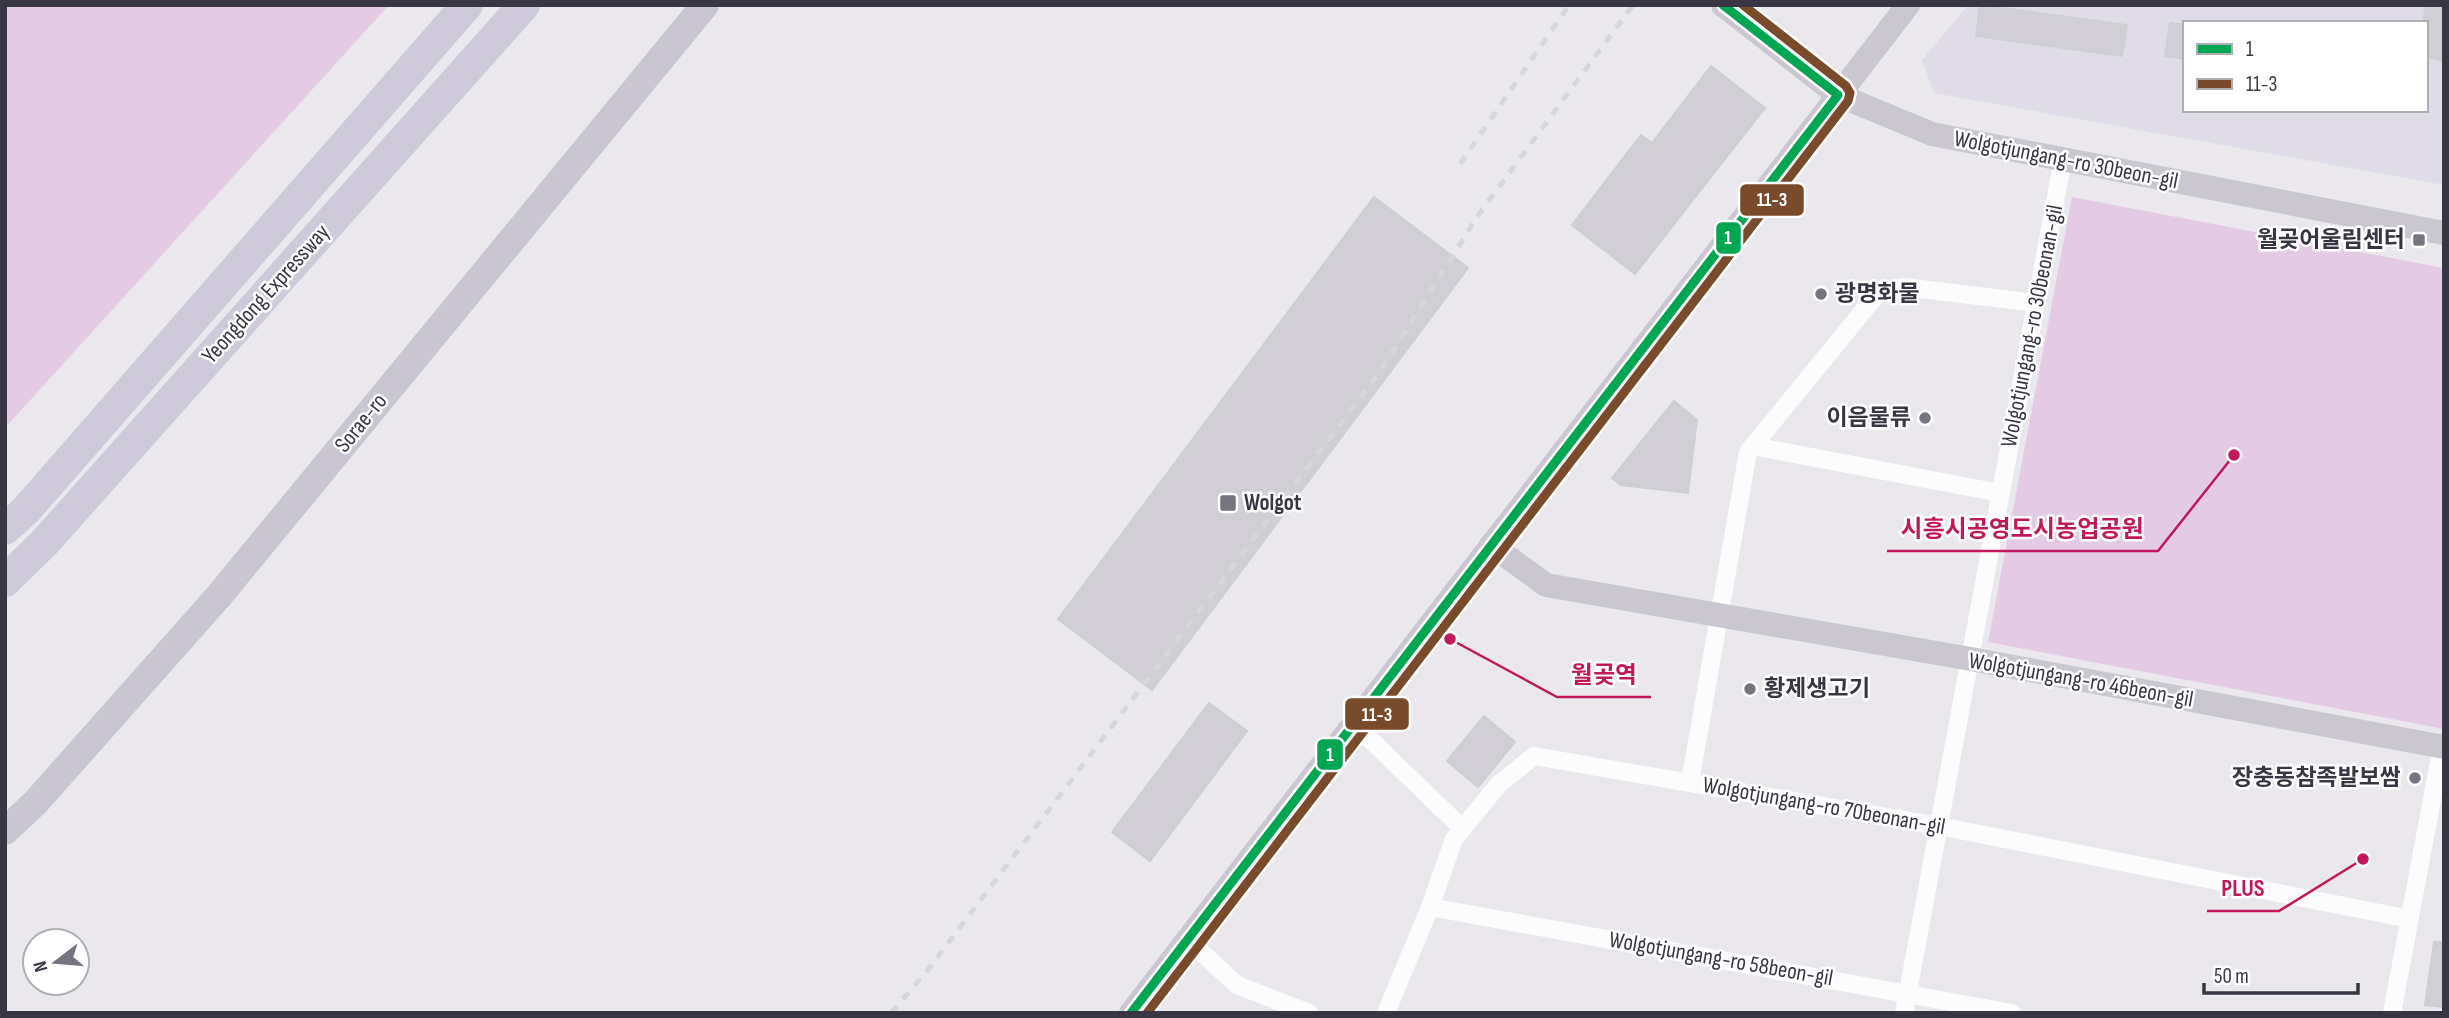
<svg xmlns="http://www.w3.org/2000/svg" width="2449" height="1018" font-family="'Sofia Sans Condensed','Noto Sans KR',sans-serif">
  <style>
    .residential { fill: #dfdce7; fill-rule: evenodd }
    .green { fill: #e4cbe4 }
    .building { fill: #d1cfd5; stroke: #d0ced5; stroke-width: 2 }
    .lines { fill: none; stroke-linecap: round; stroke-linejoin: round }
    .street { stroke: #fcfcfc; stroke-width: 18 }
    .secondary { stroke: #cac7d0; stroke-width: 24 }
    .primary { stroke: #c9c6d1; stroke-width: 28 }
    .highway { stroke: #cecad9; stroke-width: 32 }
    .rail { stroke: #d7d7d8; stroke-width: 5; stroke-dasharray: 9 9; stroke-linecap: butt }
    .bus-1-casing { stroke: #fff; stroke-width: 14 }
    .bus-2-casing { stroke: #fff; stroke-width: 14 }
    .bus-1 { stroke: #00a651; stroke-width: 9 }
    .bus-2 { stroke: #7a4b2a; stroke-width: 9 }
    .poi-dot { fill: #76747e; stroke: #fff; stroke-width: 2.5 }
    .labels { text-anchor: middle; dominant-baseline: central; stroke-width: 5; stroke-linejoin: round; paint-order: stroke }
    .street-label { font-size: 23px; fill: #383642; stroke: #fff }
    .poi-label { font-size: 23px; font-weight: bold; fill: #383642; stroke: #fff; text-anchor: end }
    .leader { fill: none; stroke: #c2185b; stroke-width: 2.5 }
    .callout-dot { fill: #c2185b; stroke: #fff; stroke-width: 2.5 }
    .callout-label { font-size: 24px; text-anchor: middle; font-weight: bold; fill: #c2185b; stroke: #fff; stroke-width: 5; stroke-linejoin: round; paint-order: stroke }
    .line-badge { stroke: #fff; stroke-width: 2.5 }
    .badge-label { font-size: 19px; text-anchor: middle; font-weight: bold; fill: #fff }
  </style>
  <rect width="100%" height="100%" fill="#eae8ed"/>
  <path class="residential" d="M1968 5H2444V185L1934 93 1922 60ZM2185 23H2426V110H2185Z"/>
  <g class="green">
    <polygon points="5,5 389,5 5,428"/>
    <polygon points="2072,197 2444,268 2444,729 1988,642"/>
  </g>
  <g class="building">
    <polygon points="1980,5 2127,25 2122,56 1976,36"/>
    <polygon points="2426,5 2444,5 2444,61 2426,57 2426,23 2423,23"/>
    <polygon points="2170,23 2185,25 2185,59 2165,56"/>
    <polygon points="1711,66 1765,108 1635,274 1572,225 1641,135 1652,143"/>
    <polygon points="1374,197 1468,268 1152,690 1058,619"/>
    <polygon points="1674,401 1697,420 1688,493 1621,485 1612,478"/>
    <polygon points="1209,703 1247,731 1150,861 1112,832"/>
    <polygon points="1484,716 1515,742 1478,787 1447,761"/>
    <polygon points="2434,942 2444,942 2444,1007 2425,1005"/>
  </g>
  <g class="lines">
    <g class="street">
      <polyline points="1753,446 2000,493"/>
      <polyline points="1354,724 1463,829"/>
      <polyline points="1690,782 1748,452 1878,293 1904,287 2036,303"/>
      <polyline points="1430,907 2012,1013"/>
      <polyline points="1188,940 1237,985 1309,1013"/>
      <polyline points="1386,1013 1430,907 1454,839 1499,784 1534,756 1939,826 2410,919"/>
      <polyline points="1904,1013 2063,159"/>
      <polyline points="2392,1013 2442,746"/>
    </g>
    <g class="secondary">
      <polyline points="1723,5 1838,95 1932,134 2444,233"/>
      <polyline points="1491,545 1546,585 1971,659 2444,747"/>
      <polyline points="1131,1013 1908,5"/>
    </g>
    <polyline class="primary" points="5,831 35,803 218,597 705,5"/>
    <g class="highway">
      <polyline points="5,529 26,510 467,5"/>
      <polyline points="5,581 45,542 524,5"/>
    </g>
    <g class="rail">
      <polyline points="1460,164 1569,5"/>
      <polyline points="891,1013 927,971 1379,373 1479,214 1633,5"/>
    </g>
    <g class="bus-1-casing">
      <polyline id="bus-1" points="1131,1013 1838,95 1723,5"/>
    </g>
    <g class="bus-2-casing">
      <polyline id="bus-2" points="1147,1013 1848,101 1850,93 1846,86 1743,5"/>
    </g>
    <use href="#bus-1" class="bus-1"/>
    <use href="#bus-2" class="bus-2"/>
  </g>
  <g class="poi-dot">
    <rect x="2412" y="233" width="14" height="14" rx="3.5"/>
    <circle cx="1821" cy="294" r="7"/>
    <circle cx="1925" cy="418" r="7"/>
    <rect x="1219" y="494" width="18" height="18" rx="3.5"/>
    <circle cx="1750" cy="689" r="7"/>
    <circle cx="2415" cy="778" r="7"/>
  </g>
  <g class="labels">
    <g class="street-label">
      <text transform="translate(2066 160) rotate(11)">Wolgotjungang-ro 30beon-gil</text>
      <text transform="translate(266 294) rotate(-48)">Yeongdong Expressway</text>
      <text transform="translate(2032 326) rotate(-79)">Wolgotjungang-ro 30beonan-gil</text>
      <text transform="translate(361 423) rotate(-51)">Sorae-ro</text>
      <text transform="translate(2081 680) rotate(10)">Wolgotjungang-ro 46beon-gil</text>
      <text transform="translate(1824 806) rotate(10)">Wolgotjungang-ro 70beonan-gil</text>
      <text transform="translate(1721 959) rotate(10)">Wolgotjungang-ro 58beon-gil</text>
    </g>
    <g class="poi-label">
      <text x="2405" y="240">월곶어울림센터</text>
      <text x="1835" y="294" text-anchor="start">광명화물</text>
      <text x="1911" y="418">이음물류</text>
      <text x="1244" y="503" text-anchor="start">Wolgot</text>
      <text x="1764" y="689" text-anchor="start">황제생고기</text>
      <text x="2401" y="778">장충동참족발보쌈</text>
    </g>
  </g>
  <path class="leader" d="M2234 455L2158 551H1887M1450 639L1557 697H1651M2363 859L2279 911H2207"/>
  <g class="callout-dot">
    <circle cx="2234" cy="455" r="7"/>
    <circle cx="1450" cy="639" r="7"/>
    <circle cx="2363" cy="859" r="7"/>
  </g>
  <g class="callout-label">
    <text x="2022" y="537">시흥시공영도시농업공원</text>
    <text x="1604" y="683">월곶역</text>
    <text x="2243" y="896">PLUS</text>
  </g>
  <g class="line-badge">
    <rect x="1739" y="183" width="66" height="34" rx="7" fill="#7a4b2a"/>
    <rect x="1715" y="221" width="27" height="34" rx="7" fill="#00a651"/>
    <rect x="1344" y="697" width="66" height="34" rx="7" fill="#7a4b2a"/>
    <rect x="1316" y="738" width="28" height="33" rx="7" fill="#00a651"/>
  </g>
  <g class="badge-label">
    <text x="1772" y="206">11-3</text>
    <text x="1728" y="244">1</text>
    <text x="1377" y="721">11-3</text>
    <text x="1330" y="761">1</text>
  </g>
  <rect width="2449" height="1018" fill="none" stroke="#383642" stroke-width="14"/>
  <rect x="2183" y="21" width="245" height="91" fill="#ffffff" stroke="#afafb3" stroke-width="2"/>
  <rect x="2197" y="44" width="35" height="10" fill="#00a651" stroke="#afafb3" stroke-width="2"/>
  <text x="2246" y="56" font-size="21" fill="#383642">1</text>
  <rect x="2197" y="79" width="35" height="10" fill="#7a4b2a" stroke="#afafb3" stroke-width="2"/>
  <text x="2246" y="91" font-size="21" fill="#383642">11-3</text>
  <g transform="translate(56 962) rotate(254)"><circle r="33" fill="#ffffff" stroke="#afafb3" stroke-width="2"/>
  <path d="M0-5L12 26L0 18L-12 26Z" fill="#76747e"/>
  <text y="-10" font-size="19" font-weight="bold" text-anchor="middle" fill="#383642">N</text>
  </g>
  <path d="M2204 983v10h154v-10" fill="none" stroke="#383642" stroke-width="3.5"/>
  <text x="2214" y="983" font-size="21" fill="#383642" stroke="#ffffff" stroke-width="5" paint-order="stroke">50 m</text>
</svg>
